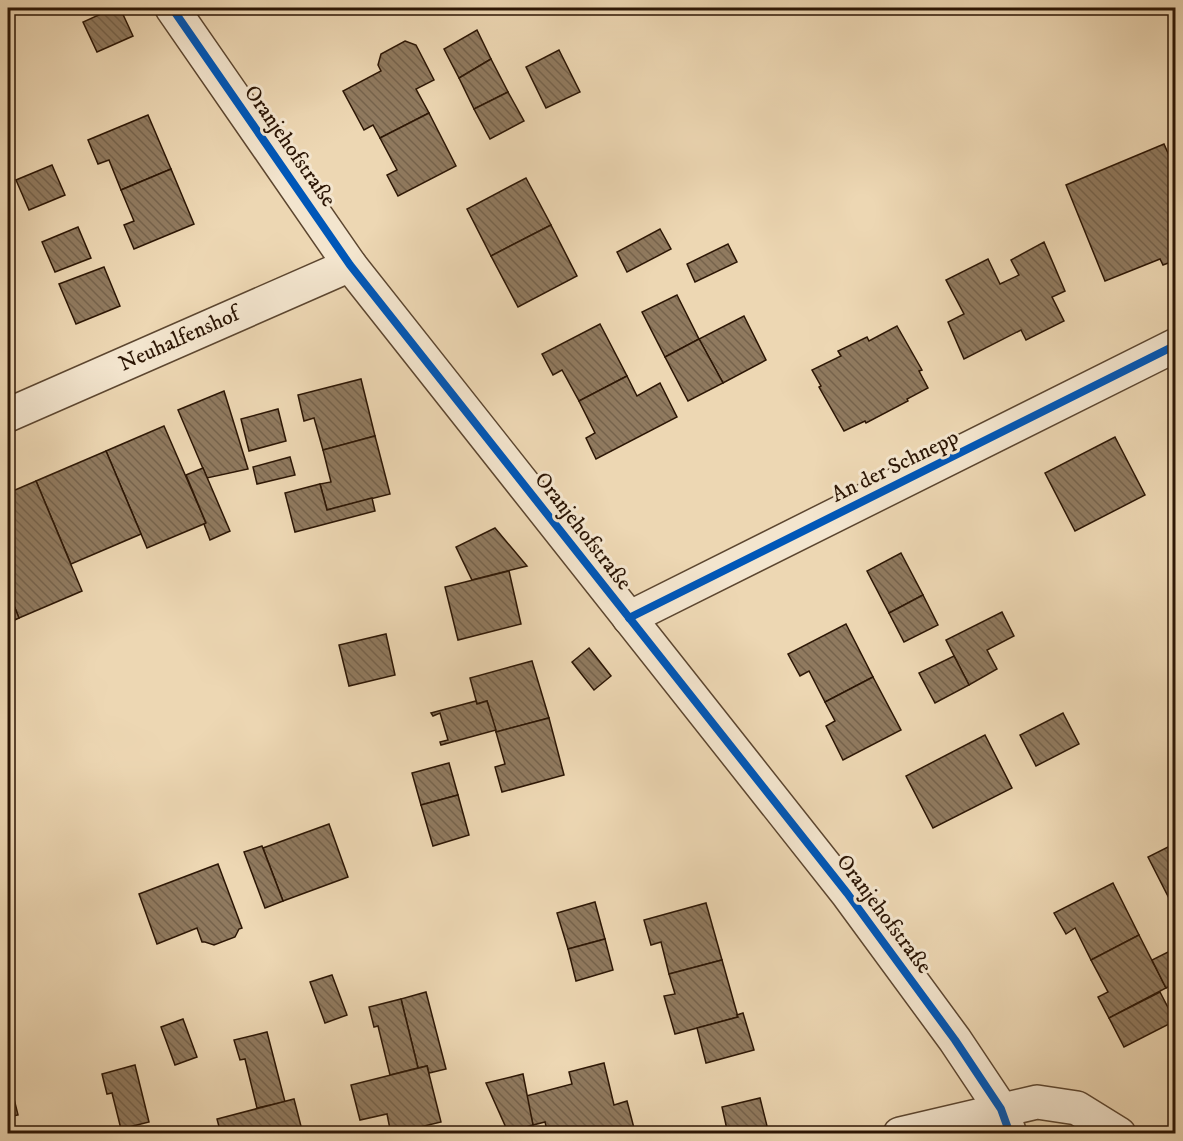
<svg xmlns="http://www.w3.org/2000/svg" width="1183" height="1141" font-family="'IM FELL DW Pica',serif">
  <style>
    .building { fill: url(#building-back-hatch); stroke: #2c1605; stroke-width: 1.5 }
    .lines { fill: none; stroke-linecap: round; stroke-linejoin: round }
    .minor-casing { stroke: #5c4630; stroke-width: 36 }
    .tertiary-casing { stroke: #5c4630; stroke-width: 36 }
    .minor { stroke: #f3e5ce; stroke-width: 33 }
    .tertiary { stroke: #f3e5ce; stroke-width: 33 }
    .cycleway-casing { stroke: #f3e5ce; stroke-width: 11 }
    .cycleway { stroke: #0057b8; stroke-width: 8 }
    .labels { text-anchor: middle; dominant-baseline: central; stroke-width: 6; stroke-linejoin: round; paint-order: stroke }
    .street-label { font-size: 22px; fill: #2c1605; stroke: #f3e5ce }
  </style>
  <defs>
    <pattern id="building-back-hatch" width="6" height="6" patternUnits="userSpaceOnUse" patternTransform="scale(1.5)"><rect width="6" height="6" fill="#907a5f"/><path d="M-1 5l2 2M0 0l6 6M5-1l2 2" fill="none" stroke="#76634c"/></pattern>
  </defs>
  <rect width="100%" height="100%" fill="#edd7b3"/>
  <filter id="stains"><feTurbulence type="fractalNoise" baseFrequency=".00333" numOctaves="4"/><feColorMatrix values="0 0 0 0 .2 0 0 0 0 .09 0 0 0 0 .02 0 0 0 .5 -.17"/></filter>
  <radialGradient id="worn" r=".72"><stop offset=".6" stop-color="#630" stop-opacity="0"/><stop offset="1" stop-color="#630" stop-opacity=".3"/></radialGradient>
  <g class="building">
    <polygon points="114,8 120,8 133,36 97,52 83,22"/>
    <polygon points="477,30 491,59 459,78 444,49"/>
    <polygon points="405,41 416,45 434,80 416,89 429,113 380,138 373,125 364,130 343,91 381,71 378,65 381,54"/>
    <polygon points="559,50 580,92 546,108 526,67"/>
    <polygon points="491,59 508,92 474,109 459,78"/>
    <polygon points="508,92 524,121 490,139 474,109"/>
    <polygon points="429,113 456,166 398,196 387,175 397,170 380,138"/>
    <polygon points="148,115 171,169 121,190 109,160 98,164 88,140"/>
    <polygon points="1164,144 1176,171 1176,260 1163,265 1160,259 1105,281 1066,185"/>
    <polygon points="52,165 65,195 29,210 16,180"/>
    <polygon points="171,169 194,224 134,249 124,225 134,221 121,190"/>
    <polygon points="526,178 551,225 491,256 467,209"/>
    <polygon points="551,225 577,276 518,307 491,256"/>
    <polygon points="78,227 91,258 55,272 42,242"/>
    <polygon points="660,229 671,249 627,272 617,252"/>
    <polygon points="1044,242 1065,291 1052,297 1064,321 1026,340 1021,330 964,359 948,322 964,314 946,280 988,259 1000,284 1019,275 1011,260"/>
    <polygon points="728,244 737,262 695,282 687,264"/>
    <polygon points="104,267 120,306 76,324 59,284"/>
    <polygon points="677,295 699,339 665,357 642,312"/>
    <polygon points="744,316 766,360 723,383 699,339"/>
    <polygon points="600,324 627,376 579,401 562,370 553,375 542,354"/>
    <polygon points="897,326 922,370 919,371 928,388 907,399 908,401 866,423 865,421 844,431 819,387 821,386 812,370 841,356 838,351 867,337 869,341"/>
    <polygon points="699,339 723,383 688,401 665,357"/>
    <polygon points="627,376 637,396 660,383 677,417 596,459 586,438 595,433 579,401"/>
    <polygon points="361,379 375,436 323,450 314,418 304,421 298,395"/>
    <polygon points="224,391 248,469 207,478 178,410"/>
    <polygon points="278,409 286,441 249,451 241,419"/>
    <polygon points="164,426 206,523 147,548 106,451"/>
    <polygon points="375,436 390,494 327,510 320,484 331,482 323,450"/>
    <polygon points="1115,437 1145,495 1075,531 1045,473"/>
    <polygon points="106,451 141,534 71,564 36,481"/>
    <polygon points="290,457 295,475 257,484 253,467"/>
    <polygon points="203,468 230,531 210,540 204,524 206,523 186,475"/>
    <polygon points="36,481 82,591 19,618 8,591 8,493"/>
    <polygon points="320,484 327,510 372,498 375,511 295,532 285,493"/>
    <polygon points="495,528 527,566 472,580 456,547"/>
    <polygon points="901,553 923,595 889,613 867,571"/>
    <polygon points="509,571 521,624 458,640 445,587"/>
    <polygon points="8,591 19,618 8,623"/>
    <polygon points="923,595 938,625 904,642 889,613"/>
    <polygon points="1002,612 1014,636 987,650 997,669 969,685 946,640"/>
    <polygon points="846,624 873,677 825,702 809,671 800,676 788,654"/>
    <polygon points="386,634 395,675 349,686 339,645"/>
    <polygon points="589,648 611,676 594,690 572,662"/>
    <polygon points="954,656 969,685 935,703 919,673"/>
    <polygon points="532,661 549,718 496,732 487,701 477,704 470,678"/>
    <polygon points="873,677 901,730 843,760 826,726 835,721 825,702"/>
    <polygon points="476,701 477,704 487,701 496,730 441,745 440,742 448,740 440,713 433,716 431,713"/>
    <polygon points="1063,713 1079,744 1036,766 1020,735"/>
    <polygon points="549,718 564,775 502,792 495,767 505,764 496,732"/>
    <polygon points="985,735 1012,788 933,828 906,776"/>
    <polygon points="449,763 458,795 421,805 412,773"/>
    <polygon points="458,795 469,835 433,846 421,805"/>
    <polygon points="329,824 348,877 283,901 263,848"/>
    <polygon points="1176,843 1176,912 1148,857"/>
    <polygon points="262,846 283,901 265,908 244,852"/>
    <polygon points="218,864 242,928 239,929 235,937 214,945 205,942 202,942 197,928 157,944 139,894"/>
    <polygon points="1113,883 1139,935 1091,960 1075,928 1066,934 1054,913"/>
    <polygon points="595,902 605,939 568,949 557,913"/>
    <polygon points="706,903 722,960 669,974 661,942 651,945 644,920"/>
    <polygon points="1139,935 1166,988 1109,1018 1098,997 1108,992 1091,960"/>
    <polygon points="605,939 613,970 576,981 568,949"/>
    <polygon points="1172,950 1176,958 1176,983 1166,988 1152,960"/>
    <polygon points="722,960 738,1017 675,1034 664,996 675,994 669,974"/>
    <polygon points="332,975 347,1015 325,1023 310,982"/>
    <polygon points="426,992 446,1069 429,1073 427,1066 418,1068 401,999"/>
    <polygon points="1160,992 1175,1021 1124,1047 1109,1018"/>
    <polygon points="401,999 418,1068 390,1075 378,1026 374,1027 369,1007"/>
    <polygon points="743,1013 754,1050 706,1063 697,1028 738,1017 737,1015"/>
    <polygon points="183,1019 197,1057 175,1065 161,1027"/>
    <polygon points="267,1032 285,1102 257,1108 245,1059 240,1060 234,1040"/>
    <polygon points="604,1063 614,1105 627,1101 635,1132 627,1134 548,1134 545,1122 533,1125 526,1096 572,1084 569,1072"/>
    <polygon points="135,1065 149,1122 121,1129 112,1093 107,1094 102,1074"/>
    <polygon points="427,1066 441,1122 391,1134 387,1114 360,1120 351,1085"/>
    <polygon points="523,1074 533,1125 508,1132 486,1083"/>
    <polygon points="8,1075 18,1115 8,1117"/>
    <polygon points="760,1098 769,1134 728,1134 722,1107"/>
    <polygon points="294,1099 303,1134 221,1134 217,1119"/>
  </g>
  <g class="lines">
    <g class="minor-casing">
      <g id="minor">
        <polyline points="8,415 350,265"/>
        <polyline points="629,618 1176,345"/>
        <polyline points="900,1134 1037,1102 1077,1108 1119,1134"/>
      </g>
    </g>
    <g class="tertiary-casing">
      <polyline id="tertiary" points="172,8 350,265 847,893 955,1040 1001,1109 1010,1134"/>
    </g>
    <use href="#minor" class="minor"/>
    <use href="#tertiary" class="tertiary"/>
    <g class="cycleway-casing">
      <g id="cycleway">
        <polyline points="172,8 350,265 847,893 955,1040 1001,1109 1010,1134"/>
        <polyline points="629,618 1176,345"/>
      </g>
    </g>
    <use href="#cycleway" class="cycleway"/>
  </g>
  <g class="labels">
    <g class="street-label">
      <text transform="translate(290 146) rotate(55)">Oranjehofstraße</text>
      <text transform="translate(179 339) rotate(-24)">Neuhalfenshof</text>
      <text transform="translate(895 466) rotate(-26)">An der Schnepp</text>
      <text transform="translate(583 531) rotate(52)">Oranjehofstraße</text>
      <text transform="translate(884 914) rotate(53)">Oranjehofstraße</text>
    </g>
  </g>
  <rect width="1183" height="1141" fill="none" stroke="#edd7b3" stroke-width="30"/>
  <rect x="9" y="9" width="1165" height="1123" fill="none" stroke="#2c1605" stroke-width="3"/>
  <rect x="15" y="15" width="1153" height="1111" fill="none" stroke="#2c1605" stroke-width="1.5"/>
  <rect width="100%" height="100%" filter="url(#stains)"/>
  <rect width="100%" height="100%" fill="url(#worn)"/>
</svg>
